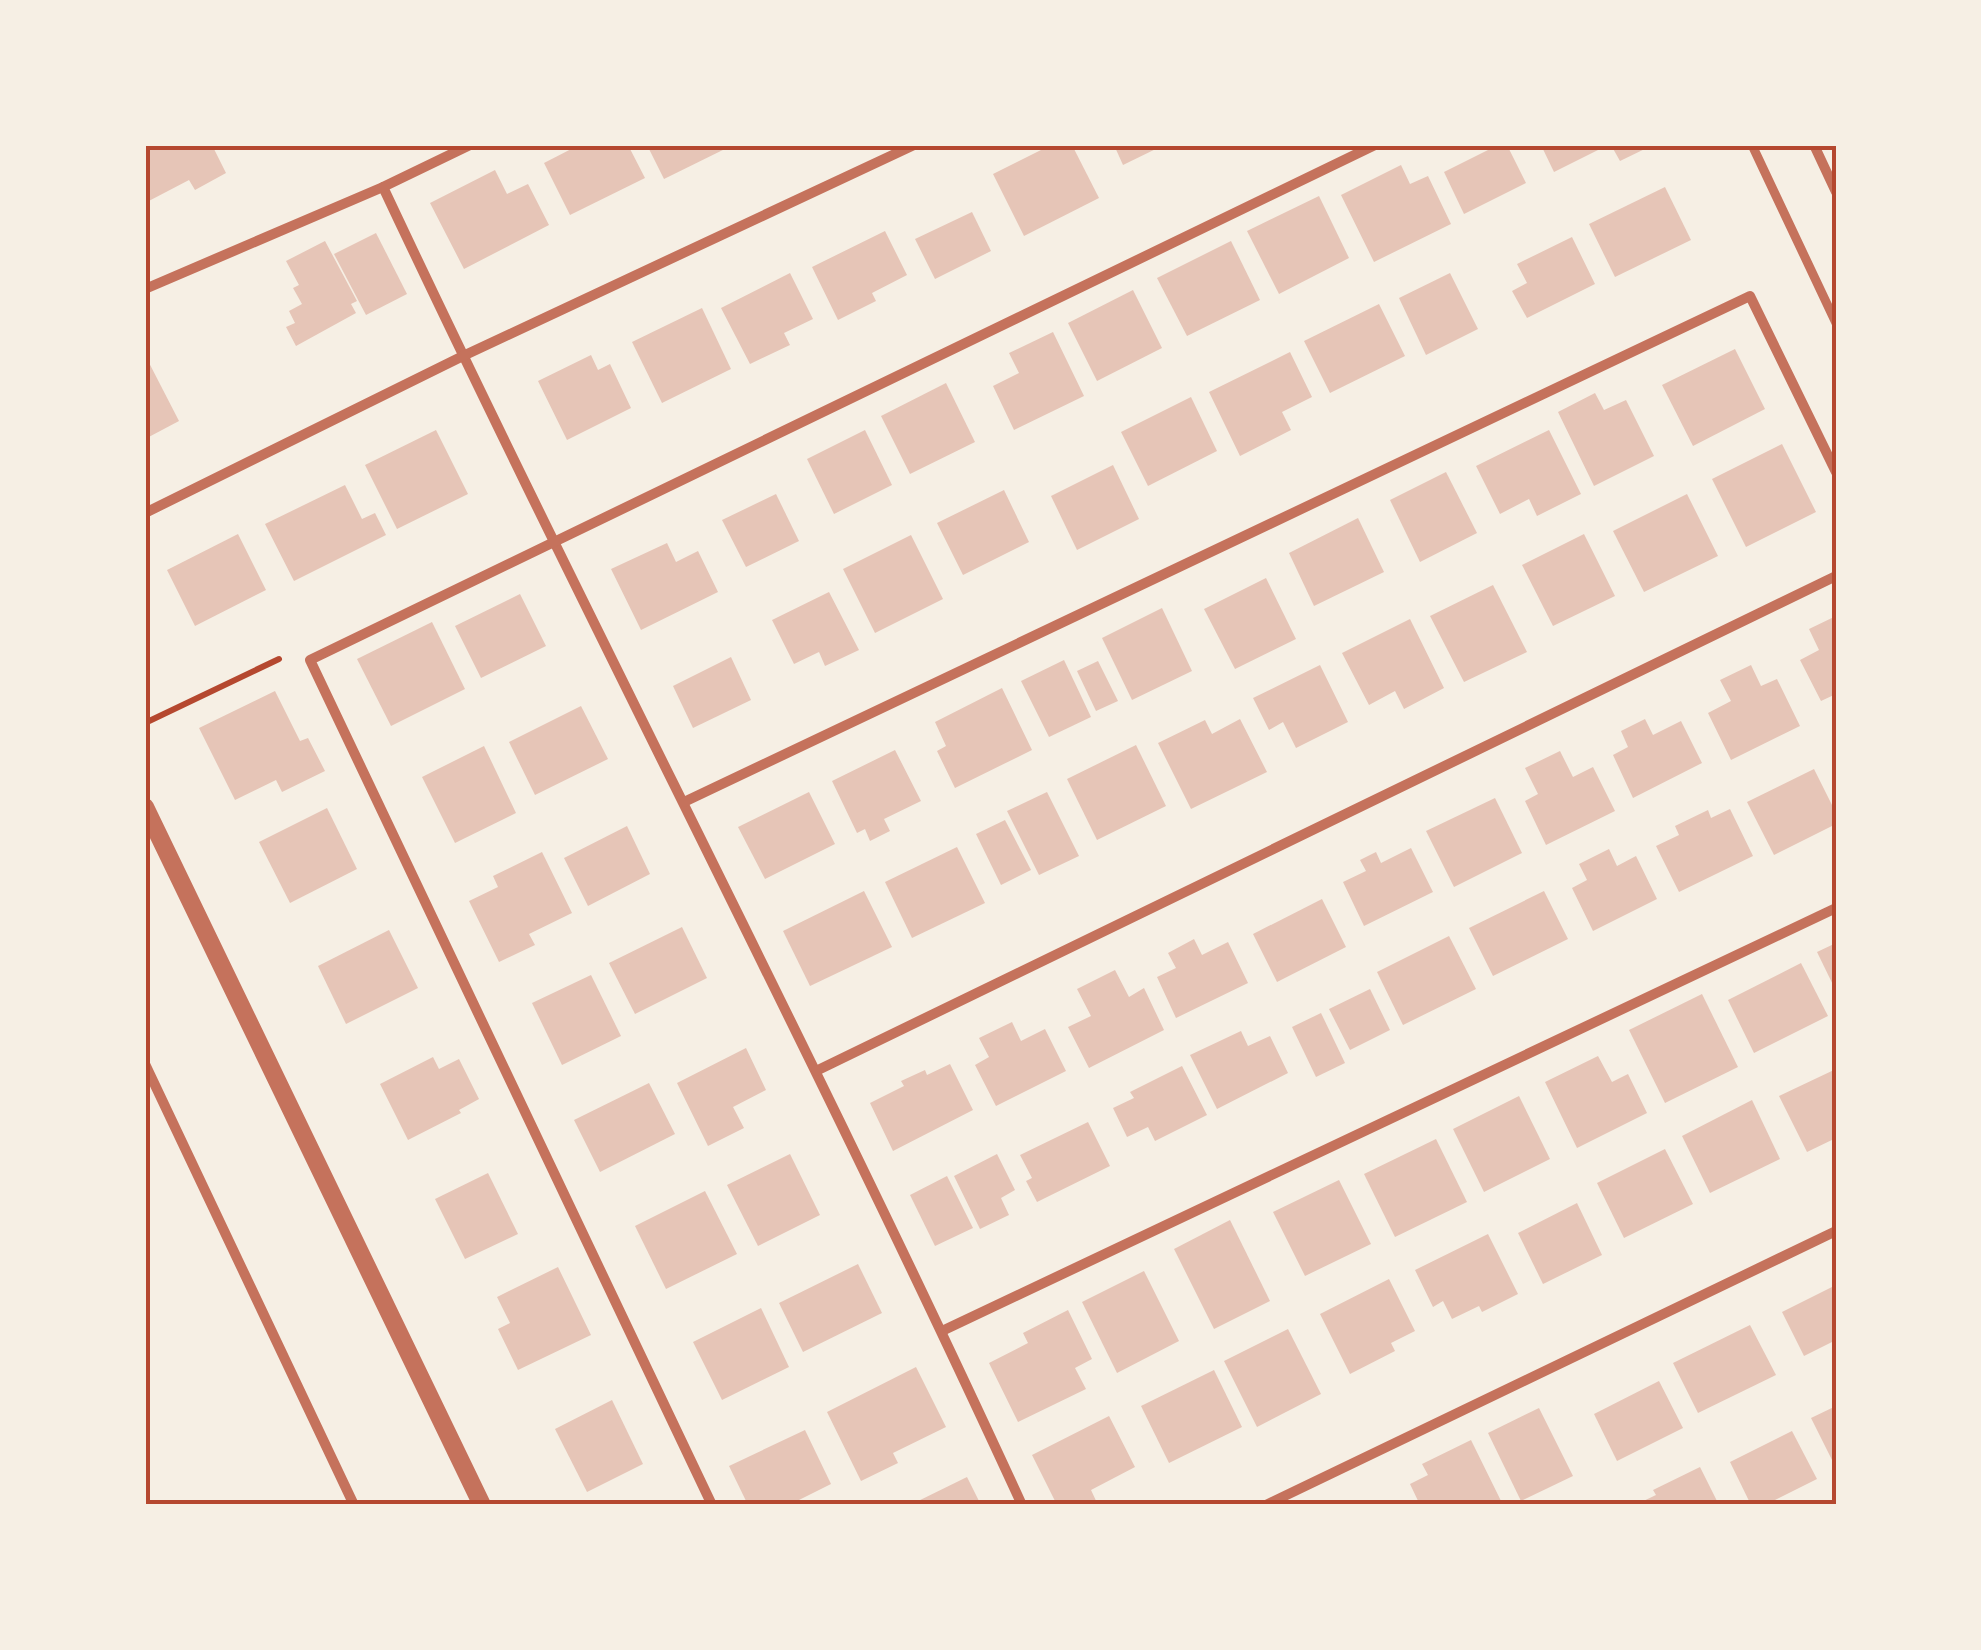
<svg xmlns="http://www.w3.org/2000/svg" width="1981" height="1650" font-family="'Asap Condensed',sans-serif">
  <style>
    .building { fill: #e6c5b7 }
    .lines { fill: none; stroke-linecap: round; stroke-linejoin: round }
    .path { stroke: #b5482f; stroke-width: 6 }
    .pedestrian { stroke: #c5725c; stroke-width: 9 }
    .minor { stroke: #c5725c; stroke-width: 10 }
    .tertiary { stroke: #c5725c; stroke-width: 18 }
    .neatline { fill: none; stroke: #b5482f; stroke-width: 4 }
  </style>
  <rect width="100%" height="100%" fill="#f6efe4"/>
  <g class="building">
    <polygon points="145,145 212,145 226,173 195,190 189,180 145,203"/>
    <polygon points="579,145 628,145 645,178 570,215 544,163"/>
    <polygon points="647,145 733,145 664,179"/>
    <polygon points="1051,145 1072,145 1099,198 1024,236 993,174"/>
    <polygon points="1114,145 1164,145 1123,165"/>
    <polygon points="1498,145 1507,145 1526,183 1464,214 1444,172"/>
    <polygon points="1541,145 1601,145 1602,148 1554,172"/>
    <polygon points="1611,145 1653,145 1620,161"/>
    <polygon points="1401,165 1410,184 1428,176 1451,224 1374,262 1341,195"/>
    <polygon points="495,170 507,194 528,184 549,225 464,269 430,203"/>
    <polygon points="1665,187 1691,240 1615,277 1589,224"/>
    <polygon points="1319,196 1349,258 1279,294 1247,231"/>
    <polygon points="972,212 991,251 935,279 915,239"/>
    <polygon points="885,231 907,275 872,293 876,301 838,320 812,267"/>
    <polygon points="376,233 407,294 366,315 334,254"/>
    <polygon points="1572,237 1595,284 1527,318 1512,291 1527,283 1517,264"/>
    <polygon points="325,241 357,301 351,304 356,313 296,346 286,327 295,323 289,311 302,304 293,288 299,285 286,261"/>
    <polygon points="1231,241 1260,300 1187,336 1157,278"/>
    <polygon points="790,273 813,319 784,333 790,345 750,364 721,308"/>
    <polygon points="1450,273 1478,329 1426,355 1399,298"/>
    <polygon points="1133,290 1162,348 1097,381 1068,323"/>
    <polygon points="1379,304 1405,356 1330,393 1304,341"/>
    <polygon points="702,308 731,369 662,403 632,342"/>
    <polygon points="1053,332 1084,396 1014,430 993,386 1019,373 1009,353"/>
    <polygon points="1735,349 1765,409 1693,446 1662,385"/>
    <polygon points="1290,352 1312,397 1282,412 1291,430 1240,456 1209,392"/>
    <polygon points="145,355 179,421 145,439"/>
    <polygon points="591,355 598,370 610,364 631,408 567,440 538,381"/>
    <polygon points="946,383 975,442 910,474 881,416"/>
    <polygon points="1595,393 1604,410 1626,400 1654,456 1594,486 1558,412"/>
    <polygon points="1191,397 1217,451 1148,486 1121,432"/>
    <polygon points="436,430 468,494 397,529 365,465"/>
    <polygon points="865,430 892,485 834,514 807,459"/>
    <polygon points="1549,430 1581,494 1537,516 1529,499 1500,514 1476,466"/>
    <polygon points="1782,444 1816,512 1746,547 1712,479"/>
    <polygon points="1113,465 1139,519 1077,550 1051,496"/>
    <polygon points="1446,472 1477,533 1420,562 1390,500"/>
    <polygon points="345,485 362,519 375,513 386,535 294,581 265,524"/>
    <polygon points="1004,490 1029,542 963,575 937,523"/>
    <polygon points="776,494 799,541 746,567 722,520"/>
    <polygon points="1687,494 1718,556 1644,592 1613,531"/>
    <polygon points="1358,518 1384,572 1314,606 1289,553"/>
    <polygon points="238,534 266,590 195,626 167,570"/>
    <polygon points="1584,534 1615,596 1553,626 1522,565"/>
    <polygon points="911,535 943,599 875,633 843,569"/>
    <polygon points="667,543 676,562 698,551 718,592 641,630 611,569"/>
    <polygon points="1266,578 1296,639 1235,669 1204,609"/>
    <polygon points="1493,585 1527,652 1464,682 1430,616"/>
    <polygon points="829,592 859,650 825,666 819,652 794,664 772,620"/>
    <polygon points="520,594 546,646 481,678 455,626"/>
    <polygon points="1162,608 1192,671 1132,700 1102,638"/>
    <polygon points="1836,616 1836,694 1821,701 1800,660 1819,650 1809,629"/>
    <polygon points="1410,619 1444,688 1404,709 1395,691 1369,705 1342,653"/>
    <polygon points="432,622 465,689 391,726 357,659"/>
    <polygon points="731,657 751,700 693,728 673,686"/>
    <polygon points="1064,660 1091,717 1049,737 1021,681"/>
    <polygon points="1098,661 1118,701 1096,711 1077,671"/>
    <polygon points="1320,665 1348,722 1296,748 1283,722 1269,730 1253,698"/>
    <polygon points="1751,665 1761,686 1777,679 1800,726 1731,760 1708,713 1731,701 1720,680"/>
    <polygon points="1002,688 1032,750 955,788 937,751 946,746 935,722"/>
    <polygon points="275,691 300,741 308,738 325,771 282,792 276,780 235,800 199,728"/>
    <polygon points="581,706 608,759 535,795 509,742"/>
    <polygon points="1240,719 1267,772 1191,809 1158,743 1205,720 1212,734"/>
    <polygon points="1645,719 1653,735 1681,721 1702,763 1633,798 1613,755 1628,747 1621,731"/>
    <polygon points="1136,745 1166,806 1097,840 1067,779"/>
    <polygon points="484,746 516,813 455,843 422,777"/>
    <polygon points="895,750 921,801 884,819 890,831 870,841 865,829 857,833 832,781"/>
    <polygon points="1560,751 1573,777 1593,767 1615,811 1546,845 1525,801 1538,794 1525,768"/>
    <polygon points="1814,769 1836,813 1836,824 1774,855 1747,802"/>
    <polygon points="809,792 835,844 765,879 738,827"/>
    <polygon points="1047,792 1079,856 1039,875 1007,811"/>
    <polygon points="1495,798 1522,853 1454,887 1426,831"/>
    <polygon points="327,808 357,869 290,903 259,842"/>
    <polygon points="1730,809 1753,856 1679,892 1656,846 1679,835 1675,826 1708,810 1711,818"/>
    <polygon points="1005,820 1031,870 1001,885 976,834"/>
    <polygon points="627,826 650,874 588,906 564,858"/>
    <polygon points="957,847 985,903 912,938 885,882"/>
    <polygon points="1411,848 1433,892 1364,926 1343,882 1366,871 1360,860 1376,852 1381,863"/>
    <polygon points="1609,849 1617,866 1636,856 1657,899 1593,931 1572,888 1587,880 1579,864"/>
    <polygon points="542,852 572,913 529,934 535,945 499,962 469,901 498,887 493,876"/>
    <polygon points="864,891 892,947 810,986 783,931"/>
    <polygon points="1544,891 1568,939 1493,976 1469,928"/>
    <polygon points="1322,899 1346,947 1277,982 1253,934"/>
    <polygon points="682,927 707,978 635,1014 609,963"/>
    <polygon points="389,930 418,988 346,1024 318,966"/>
    <polygon points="1449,936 1476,989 1403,1025 1377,972"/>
    <polygon points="1194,939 1202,955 1228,942 1248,983 1176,1018 1157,977 1176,968 1168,953"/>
    <polygon points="1836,943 1836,991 1817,952"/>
    <polygon points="1801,963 1828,1016 1754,1053 1728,1000"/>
    <polygon points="1115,970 1129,997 1144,988 1164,1030 1089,1068 1068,1027 1091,1016 1077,989"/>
    <polygon points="591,975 621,1036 562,1065 532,1003"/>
    <polygon points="1370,989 1390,1030 1350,1050 1329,1009"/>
    <polygon points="1702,994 1738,1067 1665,1103 1629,1030"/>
    <polygon points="1321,1013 1345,1063 1316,1077 1292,1027"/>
    <polygon points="1012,1022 1021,1041 1045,1029 1066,1071 996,1106 975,1065 989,1057 979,1038"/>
    <polygon points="1241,1031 1248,1046 1270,1036 1288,1073 1217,1109 1190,1055"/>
    <polygon points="746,1048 766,1090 733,1107 744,1128 708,1146 677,1083"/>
    <polygon points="1598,1056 1612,1082 1628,1074 1647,1113 1577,1148 1545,1082"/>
    <polygon points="433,1057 439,1069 459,1059 479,1099 459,1110 461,1113 408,1140 380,1084"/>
    <polygon points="950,1064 973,1110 893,1151 870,1103 904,1086 901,1081 925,1070 927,1075"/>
    <polygon points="1182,1066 1207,1115 1155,1141 1148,1127 1127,1137 1113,1108 1134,1098 1130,1092"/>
    <polygon points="1836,1069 1836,1138 1807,1152 1779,1096"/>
    <polygon points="649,1083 675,1134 600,1172 574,1120"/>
    <polygon points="1519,1096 1550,1159 1484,1192 1453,1129"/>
    <polygon points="1752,1100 1780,1159 1710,1193 1682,1136"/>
    <polygon points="1088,1122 1110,1166 1037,1202 1026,1181 1032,1178 1020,1155"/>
    <polygon points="1436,1139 1467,1202 1395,1237 1364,1174"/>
    <polygon points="1665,1149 1693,1204 1624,1238 1597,1183"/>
    <polygon points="790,1154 820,1215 758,1246 727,1185"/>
    <polygon points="997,1154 1015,1190 1001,1198 1009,1215 980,1229 954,1176"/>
    <polygon points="488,1173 518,1234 465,1259 435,1199"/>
    <polygon points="947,1176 973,1228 935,1246 910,1195"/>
    <polygon points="1339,1180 1371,1244 1305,1276 1273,1212"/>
    <polygon points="705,1191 737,1254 666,1289 635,1226"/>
    <polygon points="1577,1203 1602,1255 1543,1284 1518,1233"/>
    <polygon points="1230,1220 1270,1301 1214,1329 1174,1249"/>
    <polygon points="1488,1234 1518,1294 1482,1312 1479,1306 1452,1319 1443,1301 1433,1307 1415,1270"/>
    <polygon points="858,1264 882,1313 803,1352 779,1303"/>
    <polygon points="558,1267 591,1335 518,1370 498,1329 510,1323 497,1297"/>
    <polygon points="1144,1271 1179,1341 1117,1373 1082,1302"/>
    <polygon points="1389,1279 1415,1331 1391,1343 1395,1351 1350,1374 1320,1314"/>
    <polygon points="1836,1285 1836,1340 1804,1356 1782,1312"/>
    <polygon points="761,1308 789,1367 722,1400 693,1342"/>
    <polygon points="1068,1310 1092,1359 1075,1368 1086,1389 1018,1422 989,1363 1028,1343 1023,1333"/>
    <polygon points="1750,1325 1776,1375 1698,1413 1673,1363"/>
    <polygon points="1288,1329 1321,1394 1257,1427 1224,1361"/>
    <polygon points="916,1367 946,1427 893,1453 898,1463 861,1481 827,1412"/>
    <polygon points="1214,1370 1242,1427 1169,1463 1141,1406"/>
    <polygon points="1659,1381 1683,1428 1617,1461 1594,1414"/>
    <polygon points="612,1400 643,1464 587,1492 555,1429"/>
    <polygon points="1836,1406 1836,1460 1833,1462 1811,1418"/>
    <polygon points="1539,1408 1573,1476 1521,1501 1488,1433"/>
    <polygon points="1109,1416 1135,1467 1091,1490 1098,1505 1057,1505 1032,1455"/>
    <polygon points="805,1430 831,1484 789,1505 748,1505 729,1466"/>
    <polygon points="1792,1431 1817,1479 1765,1505 1751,1505 1730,1462"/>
    <polygon points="1471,1440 1503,1505 1420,1505 1410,1484 1428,1475 1422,1464"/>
    <polygon points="1700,1467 1719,1505 1635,1505 1656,1495 1653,1490"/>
    <polygon points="967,1477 981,1505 910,1505"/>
  </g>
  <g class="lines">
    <polyline class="path" points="145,723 279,659"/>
    <polyline class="pedestrian" points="1752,145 1836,323"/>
    <g class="minor">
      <polyline points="1814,145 1836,192"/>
      <path d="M383 187C591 629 818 1061 1022 1505"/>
      <polyline points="145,289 383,187 470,145"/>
      <polyline points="145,513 463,356 914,145"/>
      <polyline points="684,802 1750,296 1836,472"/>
      <polyline points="145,1064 354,1505"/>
      <polyline points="816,1071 1836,576"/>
      <polyline points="942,1331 1836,908"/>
      <polyline points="712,1505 310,660 1375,145"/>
      <polyline points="1266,1505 1836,1231"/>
    </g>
    <polyline class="tertiary" points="145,807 482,1505"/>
  </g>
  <rect width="1981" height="1650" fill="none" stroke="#f6efe4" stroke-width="295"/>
  <rect x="148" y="148" width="1686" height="1354" class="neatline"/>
</svg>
